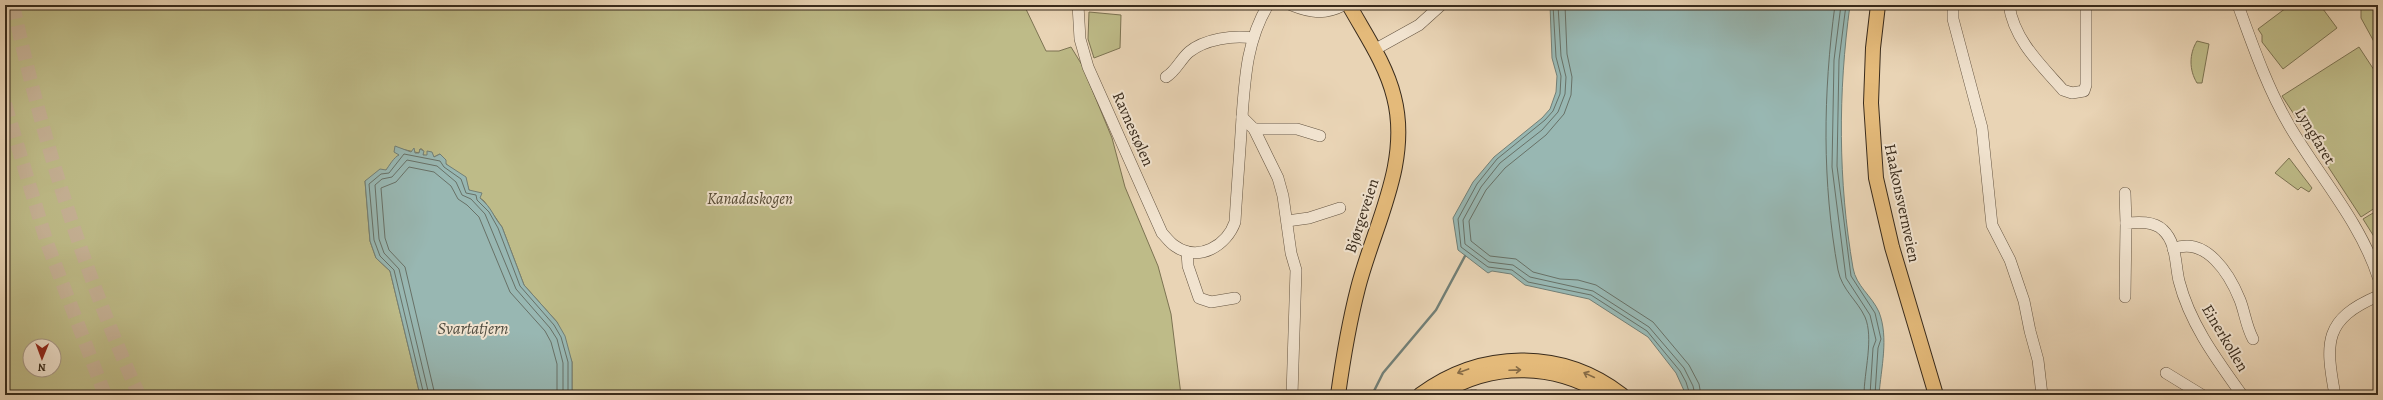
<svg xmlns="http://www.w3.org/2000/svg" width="2383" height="400" font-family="Alegreya,serif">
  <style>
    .green { fill: #bebb88; stroke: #7c7352; fill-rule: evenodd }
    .water { fill: #98b7b2; stroke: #727f76 }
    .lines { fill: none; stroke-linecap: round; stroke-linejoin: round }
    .shore { stroke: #687167; stroke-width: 1 }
    .stream { stroke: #727f76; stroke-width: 2.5 }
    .major-tunnel { stroke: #c6b296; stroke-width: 14; stroke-dasharray: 14 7; stroke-linecap: butt }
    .minor-casing { stroke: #655542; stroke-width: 12 }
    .major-casing { stroke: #392b1c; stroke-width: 16 }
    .minor { stroke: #f1e3cf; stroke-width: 11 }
    .major { stroke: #e4ba7a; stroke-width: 14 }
    .oneway { stroke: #866b46 }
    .labels { text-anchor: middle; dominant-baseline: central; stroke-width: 4; stroke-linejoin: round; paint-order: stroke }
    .street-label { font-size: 16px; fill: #392b1c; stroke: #f1e3cf }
    .park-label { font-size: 16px; font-style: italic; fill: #544832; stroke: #f1e3cf }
    .water-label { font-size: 17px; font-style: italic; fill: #514e42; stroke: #f1e3cf }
  </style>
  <rect width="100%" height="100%" fill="#e9d4b5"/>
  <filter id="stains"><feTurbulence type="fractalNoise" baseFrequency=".005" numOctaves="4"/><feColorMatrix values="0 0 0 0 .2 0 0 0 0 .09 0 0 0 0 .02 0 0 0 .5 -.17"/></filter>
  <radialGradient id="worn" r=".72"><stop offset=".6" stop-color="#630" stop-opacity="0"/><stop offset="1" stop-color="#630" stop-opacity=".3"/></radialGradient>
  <g class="green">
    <path d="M5 5H1024L1046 51H1059L1071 47 1082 65 1112 138 1125 187 1158 266 1171 314 1181 395H572V362L557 322 524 285 502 227 484 201 469 190 466 181 446 164 440 154 434 157 423 155 422 149H420L419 153 397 148 396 146 399 155 386 170 365 181 370 241 376 258 390 271 420 395H5ZM30 346H54V370H30Z"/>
    <polygon points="2290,5 2320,5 2337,28 2283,69 2262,42 2262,35 2258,29"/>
    <polygon points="2365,5 2378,5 2378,49 2361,18 2361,8"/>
    <polygon points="1089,12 1121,15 1120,48 1094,58 1088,39"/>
    <path d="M2197 41 2209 44 2202 83H2197C2189 70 2189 54 2197 41Z"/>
    <polygon points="2359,47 2378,76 2378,206 2361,217 2282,96"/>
    <polygon points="2289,158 2312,188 2309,192 2301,187 2298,190 2275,173"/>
    <polygon points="2378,210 2378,243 2363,219"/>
  </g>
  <g class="water">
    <path d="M1550 5H1850C1838 93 1838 180 1853 268 1856 286 1872 296 1879 312 1889 338 1881 368 1879 395H1686L1676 373 1648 337 1589 299 1525 285 1511 274 1492 271 1488 273 1458 250 1453 218 1473 182 1494 157 1542 118 1550 109 1556 92 1557 76 1552 58Z"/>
    <path d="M395 146 411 152 414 148 415 153H419L420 149 424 151 423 155H427V151L432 152 434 157 440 154 446 160V164L466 177 469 190 482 193 480 198C493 209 492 215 502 227L524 285 557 322 565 336 572 362V395H420L390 271 376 258 370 241 365 181 380 169 386 170C389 166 394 157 399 155L394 152Z"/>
  </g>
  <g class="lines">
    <g class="shore">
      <polyline points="1553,5 1556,57 1561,76 1560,94 1553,111 1545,120 1497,159 1477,184 1458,219 1461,247 1488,267 1512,270 1528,282 1591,295 1647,331 1680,371 1686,382 1690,395"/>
      <polyline points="1558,5 1561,56 1566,77 1565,94 1558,112 1542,130 1500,163 1481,187 1463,220 1465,244 1489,262 1513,265 1530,277 1593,291 1649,327 1684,368 1693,386 1695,395"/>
      <polyline points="1565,5 1567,54 1572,77 1571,95 1564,114 1546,135 1505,168 1486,190 1469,221 1471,241 1490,256 1516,259 1533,272 1560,279 1578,280 1596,285 1653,322 1689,365 1699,384 1701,395"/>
      <path d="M1835 5C1823 94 1822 182 1838 270 1842 290 1857 300 1865 317 1874 338 1864 372 1864 395"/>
      <polyline points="1841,5 1834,60 1832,167 1846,278 1870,315 1876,340 1873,348 1870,395"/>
      <polyline points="1846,5 1839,60 1837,166 1851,276 1875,313 1881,339 1878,348 1875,395"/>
      <polyline points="424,395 394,270 380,256 374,240 369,184 381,174 389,173 404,154 440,161 444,167 461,179 466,193 476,195 477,200 489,212 498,228 520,286 554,325 561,337 568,362 568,395"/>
      <polyline points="429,395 399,269 384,253 379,239 375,185 382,179 392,177 407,160 437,166 456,182 462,195 471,199 485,214 516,289 550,328 557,339 563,363 563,395"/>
      <polyline points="435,395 405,267 389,250 385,238 381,188 396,182 409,167 434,172 451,186 458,199 467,205 479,217 510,292 545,331 551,342 557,364 557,395"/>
    </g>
    <polyline class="stream" points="1372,395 1383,373 1436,310 1465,256"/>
    <g class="major-tunnel">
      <path d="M13 5C42 138 83 271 139 395"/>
      <polyline points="5,104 47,243 105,395"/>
    </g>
    <g class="minor-casing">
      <g id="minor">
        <path d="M1078 5 1080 39 1088 67 1162 233C1166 237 1170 243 1175 246 1199 263 1227 245 1235 222 1237 187 1240 152 1242 117 1245 77 1247 40 1268 5"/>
        <path d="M1291 5C1311 13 1325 15 1344 5"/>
        <polyline points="1953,5 1953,19 1982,128 1992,225 2010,260 2024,301 2030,331 2038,360 2042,395"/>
        <path d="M2009 5C2014 40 2041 65 2063 90L2072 93 2084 91 2086 85V5"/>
        <path d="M2238 5C2253 46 2267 87 2289 125 2318 175 2360 221 2378 277"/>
        <polyline points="1374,50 1419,25 1440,6"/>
        <path d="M1166 77C1176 71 1180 60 1189 52 1205 39 1233 35 1253 38"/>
        <polyline points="1242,117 1254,129 1278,178 1283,196 1291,253 1296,270 1292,395"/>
        <polyline points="1254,129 1297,129 1320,136"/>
        <polyline points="2125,193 2126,223"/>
        <polyline points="1287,221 1309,218 1340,208"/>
        <path d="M2173 249C2206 235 2230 275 2240 300 2245 313 2246 326 2253 339"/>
        <polyline points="1187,252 1188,266 1199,298 1211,302 1235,298"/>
        <path d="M2125 297 2126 223C2138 222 2154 221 2163 230 2177 243 2175 265 2179 281 2190 324 2217 360 2242 395"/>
        <polyline points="2166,373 2202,395"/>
        <polyline points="1473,395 1474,395"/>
        <path d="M2335 395C2325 342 2324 319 2378 296"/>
      </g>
    </g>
    <g class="major-casing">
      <g id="major">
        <polyline points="1878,5 1873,48 1871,103 1876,178 1892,247 1936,395"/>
        <path d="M1338 395C1343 359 1349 323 1358 288 1374 225 1411 163 1394 97 1386 64 1365 34 1349 5"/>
        <path d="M1420 395C1481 350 1561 348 1622 395"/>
        <path d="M1439 395C1490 362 1553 362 1605 395"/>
      </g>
    </g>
    <use href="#minor" class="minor"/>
    <use href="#major" class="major"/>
  </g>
  <defs><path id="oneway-shaft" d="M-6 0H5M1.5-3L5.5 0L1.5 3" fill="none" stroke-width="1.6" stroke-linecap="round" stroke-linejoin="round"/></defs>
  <g class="oneway">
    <use href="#oneway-shaft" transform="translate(1515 370) rotate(-2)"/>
    <use href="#oneway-shaft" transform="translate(1463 371) rotate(160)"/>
    <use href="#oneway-shaft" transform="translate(1589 375) rotate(-155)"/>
  </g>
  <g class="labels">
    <g class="street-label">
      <text transform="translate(1133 129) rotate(66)">Ravnestølen</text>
      <text transform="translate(2315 136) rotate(59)">Lyngfaret</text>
      <text transform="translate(1902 203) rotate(78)">Haakonsvernveien</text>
      <text transform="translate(1362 216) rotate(-72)">Bjørgeveien</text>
      <text transform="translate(2225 338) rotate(59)">Einerkollen</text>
    </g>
    <g class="park-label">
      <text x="750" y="199">Kanadaskogen</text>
    </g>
    <g class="water-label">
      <text x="473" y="328">Svartatjern</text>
    </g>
  </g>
  <rect width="2383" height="400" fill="none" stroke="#e9d4b5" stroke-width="20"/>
  <rect x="6" y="6" width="2371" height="388" fill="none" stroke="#392b1c" stroke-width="2"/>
  <rect x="10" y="10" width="2363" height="380" fill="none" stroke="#392b1c"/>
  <g transform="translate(42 358) rotate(181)"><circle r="19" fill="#f1e3cf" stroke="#a79987"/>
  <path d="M0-3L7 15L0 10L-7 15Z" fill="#8f2418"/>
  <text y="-6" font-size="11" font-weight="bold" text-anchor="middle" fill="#392b1c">N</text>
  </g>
  <rect width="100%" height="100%" filter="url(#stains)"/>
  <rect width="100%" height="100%" fill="url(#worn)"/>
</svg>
